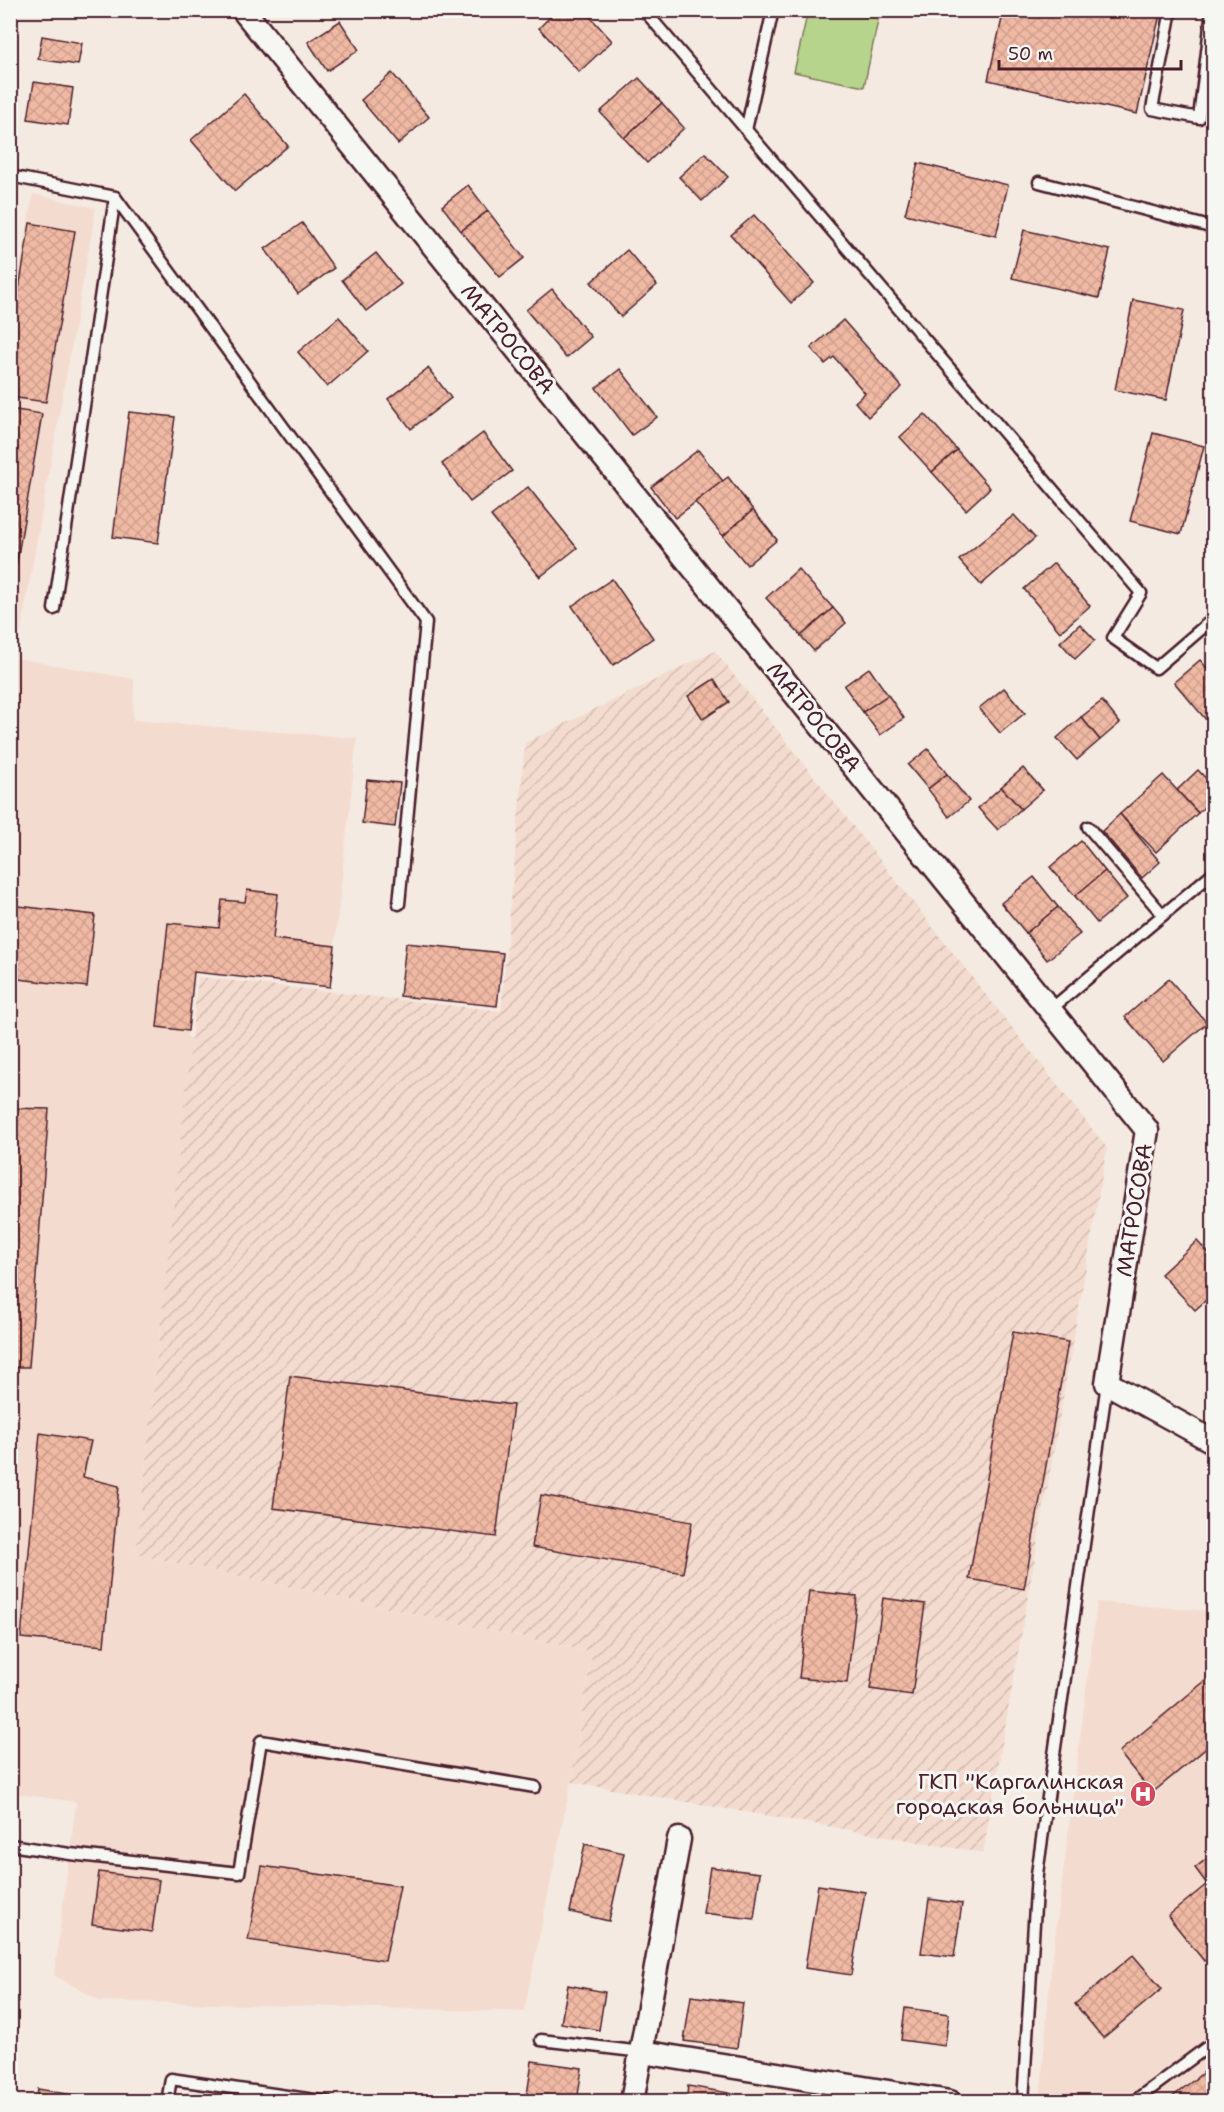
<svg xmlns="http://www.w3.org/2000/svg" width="1224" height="2112" font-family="'Shantell Sans',sans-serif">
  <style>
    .built { fill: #f4dbcf }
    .industrial { fill: url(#industrial-furrows) }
    .green { fill: #b7d48c; stroke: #807a5c; stroke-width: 1.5 }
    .building { fill: url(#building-cross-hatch); stroke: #4a1f2b; stroke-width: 1.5 }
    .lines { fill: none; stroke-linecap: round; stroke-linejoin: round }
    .lane-casing { stroke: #4a1f2b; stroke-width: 15 }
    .street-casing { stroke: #4a1f2b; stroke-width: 27 }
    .lane { stroke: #f6f6f2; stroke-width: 10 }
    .street { stroke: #f6f6f2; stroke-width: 22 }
    .labels { text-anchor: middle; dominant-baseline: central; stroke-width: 6; stroke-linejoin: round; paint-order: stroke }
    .street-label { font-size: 22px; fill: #4a1f2b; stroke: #f6f6f2 }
    .poi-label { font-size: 22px; fill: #4a1f2b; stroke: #f6f6f2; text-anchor: end }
  </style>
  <defs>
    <pattern id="industrial-furrows" width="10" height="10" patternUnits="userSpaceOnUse" patternTransform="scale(1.5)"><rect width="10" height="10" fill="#f4dbcf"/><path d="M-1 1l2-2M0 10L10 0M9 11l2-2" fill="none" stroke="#d3bcb2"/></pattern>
    <pattern id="building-cross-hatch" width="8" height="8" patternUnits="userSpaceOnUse" patternTransform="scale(1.5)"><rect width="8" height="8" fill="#f0b9a4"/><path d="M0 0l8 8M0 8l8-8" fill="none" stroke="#cf9f8d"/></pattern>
  </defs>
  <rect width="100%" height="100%" fill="#f5eae2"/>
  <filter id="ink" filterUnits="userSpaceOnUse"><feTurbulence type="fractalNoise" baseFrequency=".0167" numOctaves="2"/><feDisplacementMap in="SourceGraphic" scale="12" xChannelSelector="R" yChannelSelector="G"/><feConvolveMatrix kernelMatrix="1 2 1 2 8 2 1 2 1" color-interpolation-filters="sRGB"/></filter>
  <g filter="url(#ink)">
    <g class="built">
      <polygon points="33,194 96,208 16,658 134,679 133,720 357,738 330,987 194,972 187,1037 192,1038 136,1554 592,1652 571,1782 524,2012 100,2001 54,1975 76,1802 11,1793 10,321"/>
      <polygon points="1097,1602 1213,1611 1213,2101 1040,2102 1050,1978"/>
    </g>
    <polygon class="industrial" points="715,651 1107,1148 983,1853 571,1782 592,1652 136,1554 198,977 501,1011 525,743"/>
    <polygon class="green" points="808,11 880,11 864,87 794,72"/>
    <g class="building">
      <polygon points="127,10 142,10 132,18"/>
      <polygon points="557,10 584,10 612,41 579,72 539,28"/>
      <polygon points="1004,10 1161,10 1137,114 988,80"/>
      <polygon points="340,21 359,50 327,71 308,42"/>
      <polygon points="42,36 82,43 78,65 38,59"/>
      <polygon points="392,73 429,117 398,144 361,100"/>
      <polygon points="639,78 662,103 624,138 600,112"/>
      <polygon points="34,82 73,88 68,125 28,119"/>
      <polygon points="244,94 288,146 235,191 191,140"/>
      <polygon points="662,103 684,128 647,163 624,138"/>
      <polygon points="705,153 728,177 702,201 679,177"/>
      <polygon points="918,163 1008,185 996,236 905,214"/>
      <polygon points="468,185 488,211 461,231 442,206"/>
      <polygon points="488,211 524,258 500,277 461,231"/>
      <polygon points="754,215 814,283 791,303 731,235"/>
      <polygon points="30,223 75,231 46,402 10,397 10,343"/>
      <polygon points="302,223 334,268 298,294 265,249"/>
      <polygon points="1024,230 1110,250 1099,298 1012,278"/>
      <polygon points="627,250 657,285 621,317 591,282"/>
      <polygon points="376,253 401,284 366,311 342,280"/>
      <polygon points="552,289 591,337 566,358 526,310"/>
      <polygon points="1133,300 1184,310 1166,400 1115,390"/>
      <polygon points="339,317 368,351 327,387 298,352"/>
      <polygon points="843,320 902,387 868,417 855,402 865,393 834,357 825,364 811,348"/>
      <polygon points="428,368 451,398 411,429 388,399"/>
      <polygon points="620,369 657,417 632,435 596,388"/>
      <polygon points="10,409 42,414 16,567 10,566"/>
      <polygon points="129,412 175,417 158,543 113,537"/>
      <polygon points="925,414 957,450 932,472 900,437"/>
      <polygon points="483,433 512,471 470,502 442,464"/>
      <polygon points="1153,433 1204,446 1181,534 1130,521"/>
      <polygon points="698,450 723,481 675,518 651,487"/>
      <polygon points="957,450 990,488 966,510 932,472"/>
      <polygon points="728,477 753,510 723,536 695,502"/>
      <polygon points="528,487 577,548 540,577 491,516"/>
      <polygon points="753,510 777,540 747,565 723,536"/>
      <polygon points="1014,515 1035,538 981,585 959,560"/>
      <polygon points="1054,563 1090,606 1060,632 1024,589"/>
      <polygon points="798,569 833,608 801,636 766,598"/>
      <polygon points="612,579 653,638 613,665 572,606"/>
      <polygon points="833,608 846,623 814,651 801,636"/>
      <polygon points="1080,624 1095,640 1075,659 1060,642"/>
      <polygon points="1200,660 1214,676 1214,715 1207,721 1174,682"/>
      <polygon points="869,668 888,695 863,712 844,686"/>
      <polygon points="714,679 729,702 703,719 688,696"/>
      <polygon points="1004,688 1025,713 1000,733 979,708"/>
      <polygon points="888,695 904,718 880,735 863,712"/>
      <polygon points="1102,701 1120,723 1100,740 1081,717"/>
      <polygon points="1081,717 1100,740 1077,760 1057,738"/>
      <polygon points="928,749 947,774 928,789 908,765"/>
      <polygon points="1023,768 1043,790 1021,809 1001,787"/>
      <polygon points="1198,770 1214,787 1214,798 1198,813 1177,790"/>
      <polygon points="947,774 969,801 949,817 928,789"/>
      <polygon points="1163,775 1198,813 1156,852 1120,814"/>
      <polygon points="367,780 400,783 395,827 362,823"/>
      <polygon points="1001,787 1021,809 998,830 978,808"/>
      <polygon points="1120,814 1160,862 1142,878 1102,831"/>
      <polygon points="1081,841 1105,871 1075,896 1050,867"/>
      <polygon points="1105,871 1127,898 1097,923 1075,896"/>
      <polygon points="1034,877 1058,907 1026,933 1001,903"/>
      <polygon points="247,890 278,894 273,939 335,946 330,987 194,972 188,1031 157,1027 168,923 219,928 222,900 245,902"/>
      <polygon points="10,905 95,915 87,987 10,978"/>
      <polygon points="1058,907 1080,934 1047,960 1026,933"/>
      <polygon points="406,943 503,953 497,1006 400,996"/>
      <polygon points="1169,979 1207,1023 1163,1061 1125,1017"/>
      <polygon points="10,1108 49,1109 29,1367 10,1367"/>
      <polygon points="1197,1241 1214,1259 1214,1293 1195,1310 1161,1274"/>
      <polygon points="1013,1332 1068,1342 1024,1589 969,1579"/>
      <polygon points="290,1376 513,1405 496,1537 273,1508"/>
      <polygon points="40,1433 91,1441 83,1477 119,1486 104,1646 21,1638"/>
      <polygon points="541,1495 692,1522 683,1573 532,1547"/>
      <polygon points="809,1591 857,1596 847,1683 799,1678"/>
      <polygon points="883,1598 925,1604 912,1695 870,1689"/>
      <polygon points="1211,1676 1214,1679 1214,1742 1152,1793 1119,1752"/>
      <polygon points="585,1844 624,1853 609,1921 570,1912"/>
      <polygon points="1214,1853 1214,1954 1204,1961 1168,1916 1207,1884 1195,1868"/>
      <polygon points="262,1866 400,1886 385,1961 248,1940"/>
      <polygon points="710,1867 760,1873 754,1919 703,1913"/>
      <polygon points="99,1872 159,1880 152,1932 92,1924"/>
      <polygon points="818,1885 865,1892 851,1975 805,1968"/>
      <polygon points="929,1899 962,1904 954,1957 921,1953"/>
      <polygon points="1133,1955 1162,1989 1103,2038 1075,2004"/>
      <polygon points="568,1985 605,1992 599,2030 561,2023"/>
      <polygon points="691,1996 743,2003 737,2048 684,2041"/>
      <polygon points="905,2008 949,2014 945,2046 901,2040"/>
      <polygon points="532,2061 582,2068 577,2102 526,2102"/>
      <polygon points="1214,2064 1214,2102 1166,2102"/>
      <polygon points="688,2086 741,2095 740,2102 686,2102"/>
      <polygon points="38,2089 113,2102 36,2102"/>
    </g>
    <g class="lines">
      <g class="lane-casing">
        <g id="lane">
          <polyline points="644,10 1141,593 1113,638 1156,668 1214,618"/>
          <polyline points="1171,10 1152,109 1199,118 1212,10"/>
          <polyline points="746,130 773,10"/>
          <polyline points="10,176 115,197 426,622 399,904"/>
          <polyline points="1039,182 1214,228"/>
          <polyline points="54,609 115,197"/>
          <polyline points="1088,827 1163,915"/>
          <polyline points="1050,1010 1214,872"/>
          <polyline points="10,1845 70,1854 239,1873 261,1741 535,1787"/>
          <polyline points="541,2040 642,2052"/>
          <polyline points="167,2102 171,2079 328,2102"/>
          <polyline points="1023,2102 1037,1874 1107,1383"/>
          <polyline points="1133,2102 1214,2042"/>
        </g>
      </g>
      <g class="street-casing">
        <g id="street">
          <polyline points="243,10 1147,1130 1107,1383 1214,1442"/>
          <polyline points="642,2052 950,2102"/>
          <polyline points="632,2102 679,1839"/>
        </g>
      </g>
      <use href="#lane" class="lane"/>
      <use href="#street" class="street"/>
    </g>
  </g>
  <defs>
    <g id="hospital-disc" transform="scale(1.35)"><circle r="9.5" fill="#d1495b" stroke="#f6f6f2"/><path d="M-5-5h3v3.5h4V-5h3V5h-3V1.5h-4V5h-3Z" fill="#fff"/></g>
  </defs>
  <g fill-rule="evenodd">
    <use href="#hospital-disc" x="1143" y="1794"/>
  </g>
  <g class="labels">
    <g class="street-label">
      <text transform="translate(508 339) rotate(51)">МАТРОСОВА</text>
      <text transform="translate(814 717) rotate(51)">МАТРОСОВА</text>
      <text transform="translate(1134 1210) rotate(-81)">МАТРОСОВА</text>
    </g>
    <g class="poi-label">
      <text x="1124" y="1781">ГКП "Каргалинская<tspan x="1124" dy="25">городская больница"</tspan></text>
    </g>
  </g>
  <rect width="1224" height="2112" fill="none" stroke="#f6f6f2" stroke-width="36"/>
  <rect x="18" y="18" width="1188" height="2076" fill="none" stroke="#4a1f2b" stroke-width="2" filter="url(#ink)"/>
  <path d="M999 60v9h182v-9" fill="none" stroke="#4a1f2b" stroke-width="3"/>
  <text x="1008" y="60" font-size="18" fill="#4a1f2b" stroke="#f6f6f2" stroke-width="4.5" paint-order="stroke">50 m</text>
</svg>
